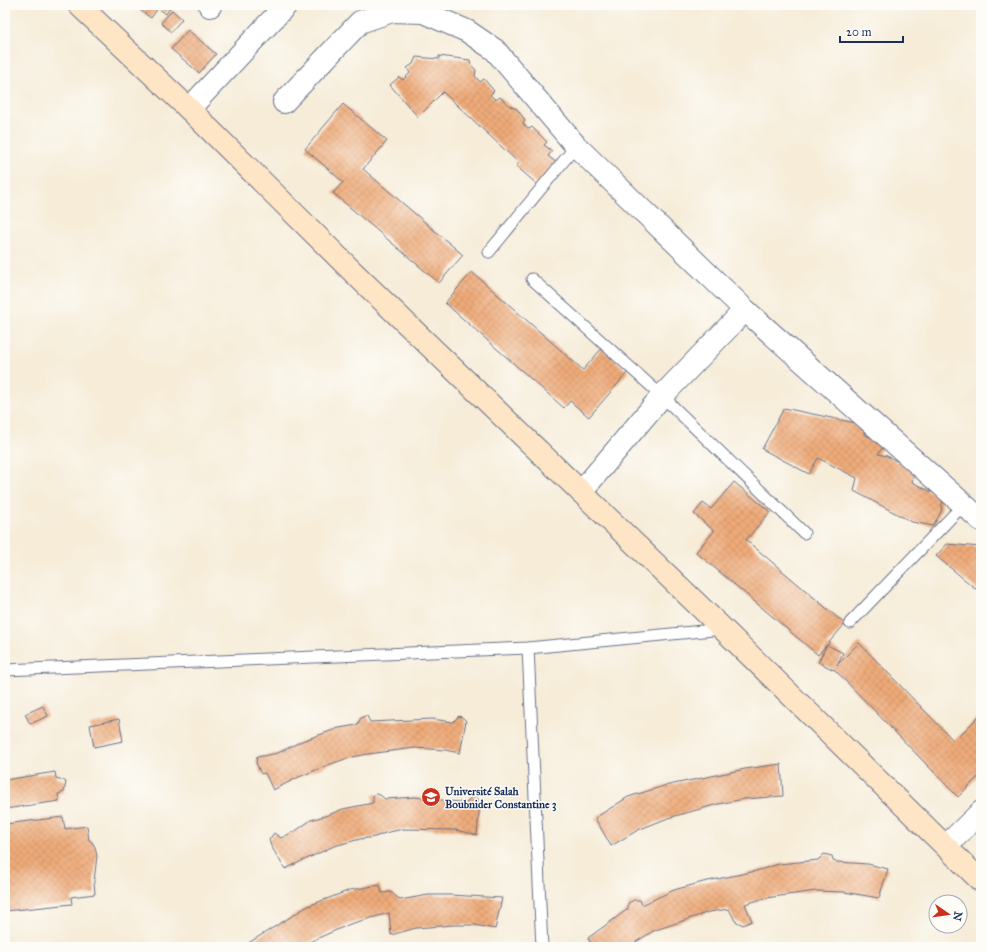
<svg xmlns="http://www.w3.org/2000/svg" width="986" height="952" font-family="'IM FELL Great Primer',serif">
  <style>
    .building { fill: url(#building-cross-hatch) }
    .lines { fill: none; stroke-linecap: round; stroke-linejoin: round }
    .service-casing { stroke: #687189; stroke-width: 13 }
    .minor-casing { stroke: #687189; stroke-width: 24 }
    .secondary-casing { stroke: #687189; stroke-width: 24 }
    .service { stroke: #fff; stroke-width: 11 }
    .minor { stroke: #fff; stroke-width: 22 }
    .secondary { stroke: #fde5c5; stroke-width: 22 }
    .labels { text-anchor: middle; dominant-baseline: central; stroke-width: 3; stroke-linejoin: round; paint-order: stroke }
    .poi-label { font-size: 11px; font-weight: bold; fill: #1b2f5e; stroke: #fdfcf7; text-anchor: start }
  </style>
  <defs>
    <pattern id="building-cross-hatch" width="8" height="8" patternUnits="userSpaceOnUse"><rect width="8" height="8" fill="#efab79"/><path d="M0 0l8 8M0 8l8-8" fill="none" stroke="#cc936b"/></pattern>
  </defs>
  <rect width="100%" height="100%" fill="#fdfcf7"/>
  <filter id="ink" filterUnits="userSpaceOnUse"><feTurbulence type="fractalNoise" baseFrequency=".025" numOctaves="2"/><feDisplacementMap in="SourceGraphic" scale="8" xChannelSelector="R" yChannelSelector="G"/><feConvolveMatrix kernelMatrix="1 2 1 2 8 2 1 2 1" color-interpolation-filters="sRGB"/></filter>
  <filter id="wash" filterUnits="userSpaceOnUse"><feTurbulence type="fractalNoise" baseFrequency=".012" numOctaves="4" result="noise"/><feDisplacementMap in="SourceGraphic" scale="16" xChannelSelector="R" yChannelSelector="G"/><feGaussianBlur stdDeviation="0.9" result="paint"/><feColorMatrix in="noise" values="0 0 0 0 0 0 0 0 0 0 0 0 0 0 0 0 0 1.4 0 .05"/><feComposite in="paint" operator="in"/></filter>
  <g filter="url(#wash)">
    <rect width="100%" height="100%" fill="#f6ecd8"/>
    <g id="blocks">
      <g class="building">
        <polygon points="133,5 172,5 166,14 158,8 151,18"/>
        <polygon points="172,10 182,19 171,32 161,23"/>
        <polygon points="188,30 216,54 199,73 171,49"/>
        <polygon points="439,56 470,60 471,65 476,70 475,76 480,82 484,79 494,91 490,95 496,100 500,97 510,106 517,109 525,120 523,124 529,129 532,127 547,142 544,145 552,151 548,156 557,163 538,185 516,166 519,163 443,92 418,117 390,85 399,77 403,80 410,73 407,68 413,64 416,57 439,59"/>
        <polygon points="343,104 387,141 363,169 463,255 439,283 333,193 343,182 305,149"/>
        <polygon points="472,272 583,370 602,348 628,372 589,417 570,401 564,408 445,303"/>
        <polygon points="784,408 865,425 864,434 884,445 878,454 887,456 914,470 912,482 943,498 941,512 933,526 912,522 854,491 857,478 818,458 809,474 762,449"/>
        <polygon points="734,482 770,512 746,540 845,624 818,655 696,552 714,531 694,514 703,503 711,509"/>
        <polygon points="947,544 981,547 981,593 936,556"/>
        <polygon points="859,643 954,741 980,715 981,716 981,774 958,797 834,669 834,670 818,662 827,645 843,653 837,665"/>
        <polygon points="43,706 48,716 30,724 25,714"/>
        <polygon points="365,716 367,716 370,722 432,719 453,722 459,716 462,717 466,721 460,753 445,750 415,748 368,754 348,758 328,765 299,777 273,790 265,773 261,774 256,763 257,757 278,753 302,741 339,728 357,725 361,718"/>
        <polygon points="119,719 123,741 94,747 90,725"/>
        <polygon points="781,764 783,796 744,799 718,804 668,818 638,830 611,846 595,818 628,797 664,786 745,769"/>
        <polygon points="55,772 56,778 63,780 66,782 64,792 58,794 59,801 5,809 5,780"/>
        <polygon points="376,794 380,795 385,799 415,797 467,803 468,800 474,795 480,801 477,835 455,830 403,829 385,833 375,837 360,839 334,846 285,869 271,846 269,840 274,833 281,838 297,830 311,820 328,815 343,809 373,803 373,795"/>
        <polygon points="63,817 65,829 87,826 89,840 92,842 95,847 97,856 94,881 95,894 71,897 72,904 5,911 5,824"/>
        <polygon points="824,854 832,856 833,861 837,862 868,864 888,869 879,898 844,892 816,891 766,898 745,904 752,921 743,925 735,921 729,909 709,912 653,931 628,947 593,947 588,938 628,909 628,903 634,900 640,900 642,905 674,890 703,882 756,871 779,864 818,860"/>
        <polygon points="380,885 382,893 391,892 400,900 428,895 451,895 502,898 495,929 475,925 453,925 416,928 391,935 389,913 350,924 298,947 242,947 308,906 350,890"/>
      </g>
    </g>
  </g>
  <g filter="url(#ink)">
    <use href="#blocks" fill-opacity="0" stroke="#687189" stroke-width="1"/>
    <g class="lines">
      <g class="service-casing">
        <g id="service">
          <polyline points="489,252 576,146"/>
          <polyline points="532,279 662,396 804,533"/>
          <polyline points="850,623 964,504"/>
          <polyline points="528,648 542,947"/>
          <polyline points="5,670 528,648 723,629"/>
        </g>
      </g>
      <g class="minor-casing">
        <g id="minor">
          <polyline points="210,6 210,5"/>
          <polyline points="284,102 360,22 392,11 423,12 467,31 495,50 576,146 745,310 981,520"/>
          <polyline points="189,109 286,5"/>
          <polyline points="581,492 662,396 745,310"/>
          <polyline points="946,846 981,812"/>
        </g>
      </g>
      <g class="secondary-casing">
        <polyline id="secondary" points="79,5 189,109 352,271 723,629 981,881"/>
      </g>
      <use href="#service" class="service"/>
      <use href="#minor" class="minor"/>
      <use href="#secondary" class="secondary"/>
    </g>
  </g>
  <defs>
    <g id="university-disc" transform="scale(1)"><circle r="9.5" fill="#c8321e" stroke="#fdfcf7"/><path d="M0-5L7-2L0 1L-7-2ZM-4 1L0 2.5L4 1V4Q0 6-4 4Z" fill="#fff"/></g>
  </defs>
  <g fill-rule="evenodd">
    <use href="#university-disc" x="431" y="797"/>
  </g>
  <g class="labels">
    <g class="poi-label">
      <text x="445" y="791">Université Salah<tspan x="445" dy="13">Boubnider Constantine 3</tspan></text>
    </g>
  </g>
  <rect width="986" height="952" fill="none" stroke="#fdfcf7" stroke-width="20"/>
  <g transform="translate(948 914) rotate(103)"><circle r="19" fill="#fdfcf7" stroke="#a3aaba"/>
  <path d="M0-3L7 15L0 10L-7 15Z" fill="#c8321e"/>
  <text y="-6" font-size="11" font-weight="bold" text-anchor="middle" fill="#1b2f5e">N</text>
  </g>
  <path d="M840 36v6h63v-6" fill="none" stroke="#1b2f5e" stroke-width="2"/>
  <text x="846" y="36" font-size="12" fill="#1b2f5e" stroke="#fdfcf7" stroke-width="3" paint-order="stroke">20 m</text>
</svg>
